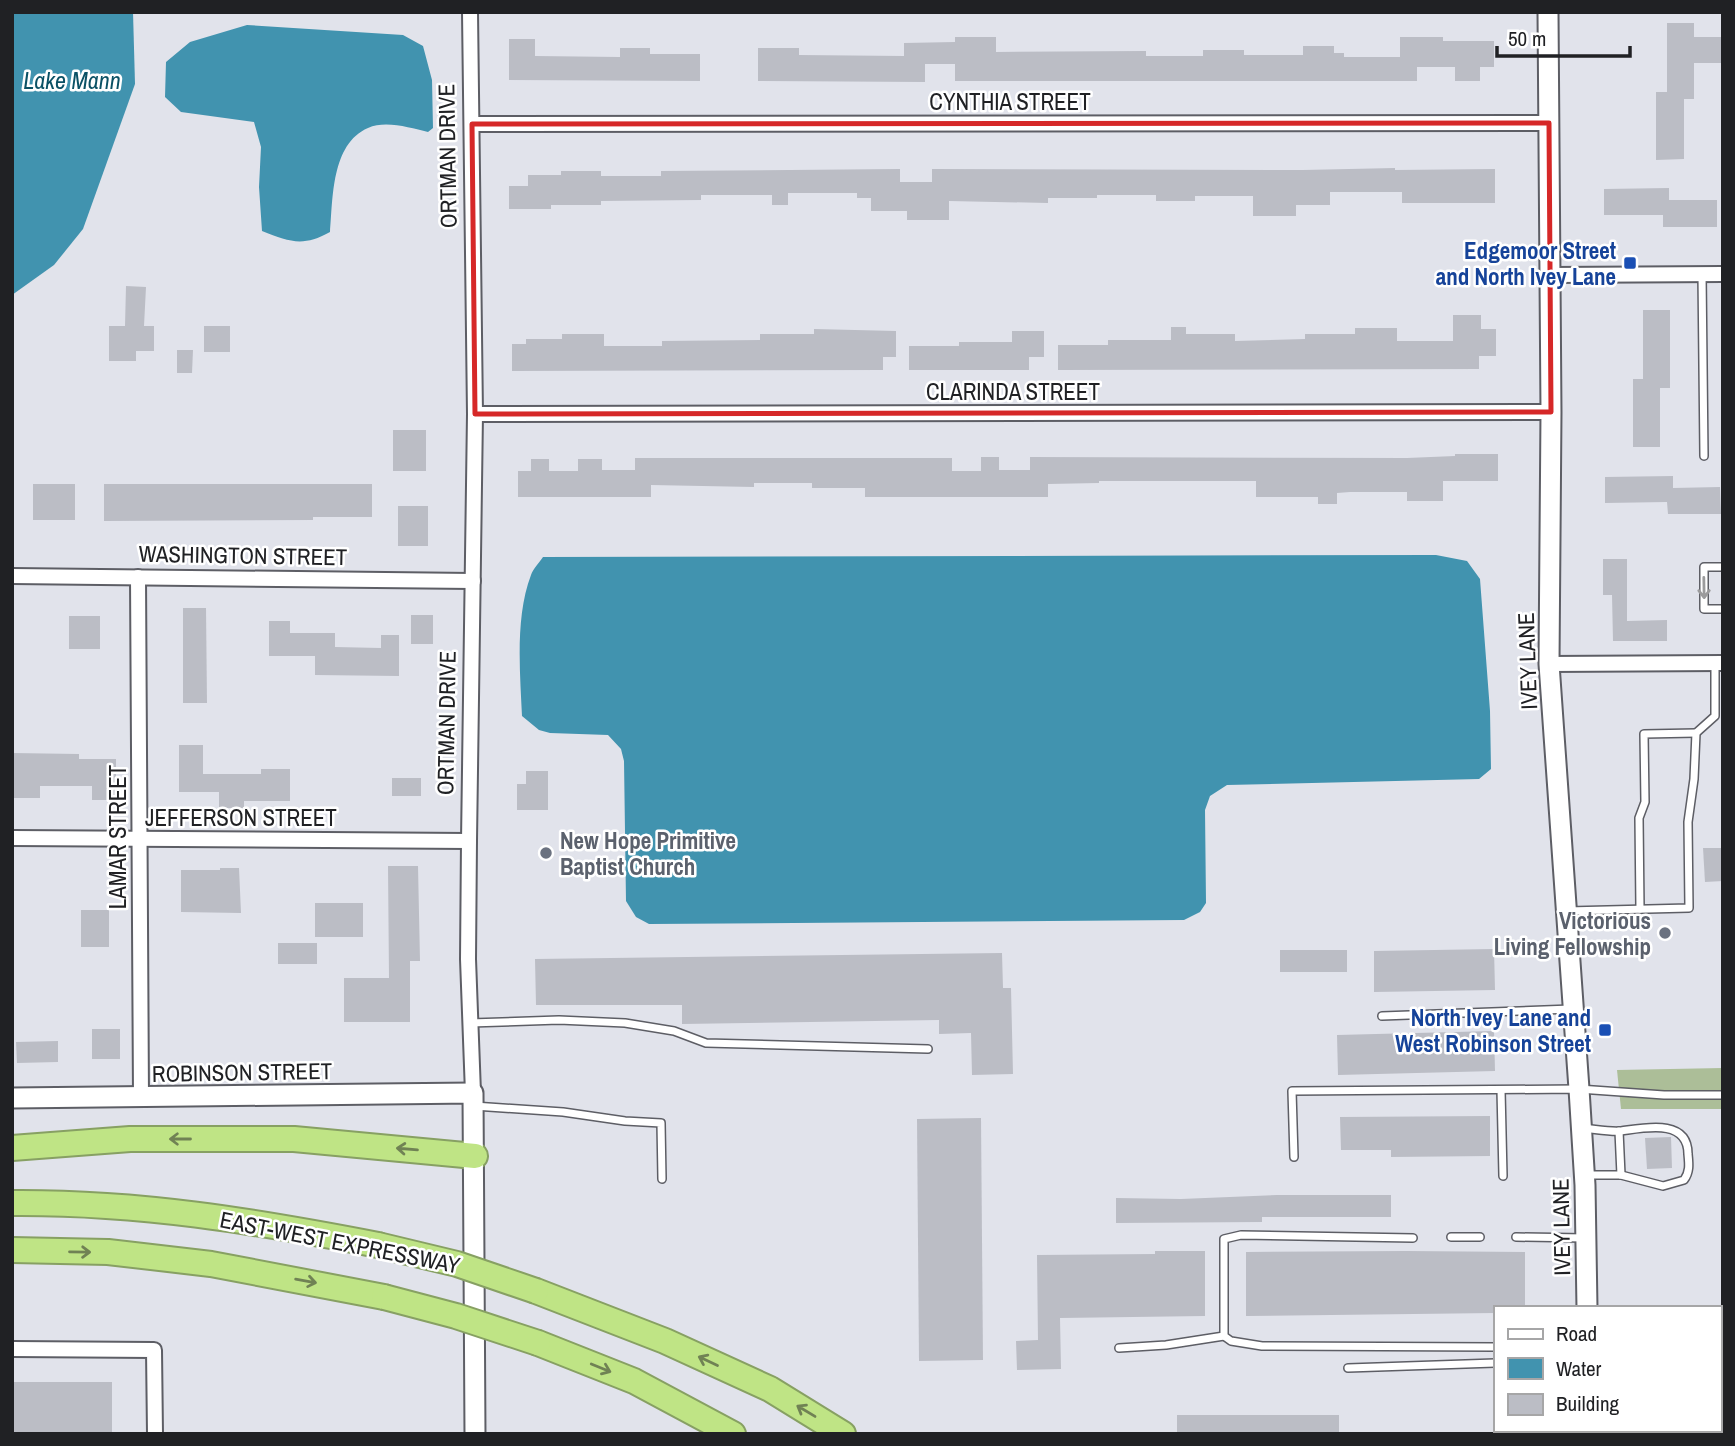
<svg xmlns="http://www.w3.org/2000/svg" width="1735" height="1446" font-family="'Archivo Narrow',sans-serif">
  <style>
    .green { fill: #acbe98 }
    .water { fill: #4193af }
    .building { fill: #bbbdc5 }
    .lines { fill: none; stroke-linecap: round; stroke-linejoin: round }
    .lane-casing { stroke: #5d5e65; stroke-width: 10 }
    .street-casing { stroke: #5d5e65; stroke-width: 18 }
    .secondary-casing { stroke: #5d5e65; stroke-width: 23 }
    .highway-casing { stroke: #87a063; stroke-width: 28 }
    .lane { stroke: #fff; stroke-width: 7 }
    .street { stroke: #fff; stroke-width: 14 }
    .secondary { stroke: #fff; stroke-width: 19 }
    .highway { stroke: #bfe485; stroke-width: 24 }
    .highway-bridge-casing { stroke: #87a063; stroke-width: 28; stroke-linecap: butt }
    .highway-bridge { stroke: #bfe485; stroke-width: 24 }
    .oneway { stroke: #9b9b9c }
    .oneway2 { stroke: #708254 }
    .marked { fill: none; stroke: #d62828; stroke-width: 5; stroke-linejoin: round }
    .transit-dot { fill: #1a4fb4; stroke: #fff; stroke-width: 2.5 }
    .worship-dot { fill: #6b7280; stroke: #fff; stroke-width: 2.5 }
    .labels { text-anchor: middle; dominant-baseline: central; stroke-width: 5; stroke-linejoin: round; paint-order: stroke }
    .street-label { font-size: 23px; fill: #202124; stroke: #fff }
    .transit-label { font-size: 23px; font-weight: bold; fill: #164399; stroke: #fff; text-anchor: end }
    .worship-label { font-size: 23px; font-weight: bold; fill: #5b616d; stroke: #fff; text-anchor: start }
    .water-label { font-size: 24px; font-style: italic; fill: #0b5165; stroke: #fff }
  </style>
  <rect width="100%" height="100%" fill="#e1e3eb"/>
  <polygon class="green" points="1723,1068 1723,1109 1621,1109 1617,1070"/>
  <g class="water">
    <polygon points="12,12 133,12 135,84 83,229 54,265 12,295"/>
    <path d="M247 25 403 35 423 46 432 80 433 128 428 132C410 128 386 120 368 128 331 144 333 199 330 232 303 247 290 242 262 231L259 187 261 147 254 122 181 112 165 97 166 62 190 42Z"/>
    <path d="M1436 555 1467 561 1480 579 1490 711 1491 769 1479 779 1227 785 1210 796 1205 810 1206 903 1200 912 1184 920 649 924 636 917 626 901 624 761 621 749 608 735 550 733 539 730 522 716C520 672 515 617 531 575 533 569 539 563 543 557Z"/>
  </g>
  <g class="building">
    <polygon points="1667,23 1694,23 1694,37 1723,37 1723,63 1694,63 1694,99 1684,99 1684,159 1656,160 1656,92 1667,92"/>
    <polygon points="955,37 996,37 996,52 1146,51 1146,56 1203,56 1203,50 1244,50 1244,55 1303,55 1303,46 1334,46 1334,53 1344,53 1344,57 1400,57 1400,37 1443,37 1443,41 1494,41 1494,67 1480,67 1480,81 1455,81 1455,67 1417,67 1417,81 955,81 955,64 925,64 925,82 758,81 758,48 799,48 799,55 904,56 904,43 955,42"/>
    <polygon points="509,39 535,39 535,56 620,57 620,48 650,48 650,54 700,54 700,81 509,80"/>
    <polygon points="1395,168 1395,170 1495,169 1495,203 1402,203 1402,192 1330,192 1330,205 1296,205 1296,216 1253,216 1253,196 1195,196 1195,201 1156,201 1156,195 1097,195 1097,198 1048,198 1048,203 949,201 949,220 907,220 907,211 871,211 871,198 857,198 857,193 788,193 788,205 772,205 772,195 701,195 701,200 601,201 601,205 551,205 551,209 509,209 509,186 528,186 528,175 561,175 561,171 601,171 601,176 661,176 661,171 900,169 900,182 932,182 932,169 1303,170"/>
    <polygon points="1669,188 1669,200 1717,200 1717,227 1663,227 1663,215 1604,215 1604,189"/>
    <polygon points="126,286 146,287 144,326 154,326 154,351 136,351 136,361 109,361 109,326 125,326"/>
    <polygon points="1643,310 1670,310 1670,388 1660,388 1660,447 1633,447 1633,379 1643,379"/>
    <polygon points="1453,315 1481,315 1481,329 1496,329 1496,356 1479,356 1479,369 1058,370 1058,345 1108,345 1108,340 1171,340 1171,327 1186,327 1186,334 1235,334 1235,341 1305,339 1305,334 1355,334 1355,328 1397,328 1397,341 1453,341"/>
    <rect x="204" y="326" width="26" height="26"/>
    <polygon points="814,329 896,331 896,357 883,357 883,370 512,371 512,344 526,344 526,339 562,339 562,334 604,334 604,346 662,346 662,341 760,340 760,334 814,334"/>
    <polygon points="1012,331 1044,331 1044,357 1029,357 1029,370 909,370 909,346 959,346 959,342 1012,342"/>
    <polygon points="177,350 193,350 192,373 177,373"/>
    <rect x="393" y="430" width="33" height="41"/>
    <polygon points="1455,454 1498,454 1498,481 1443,481 1443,501 1407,501 1407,492 1350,492 1337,493 1337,504 1318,504 1318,497 1256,497 1256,481 1099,481 1099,483 1048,484 1048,497 865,497 865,488 812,488 812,483 754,483 754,487 651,485 651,497 518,497 518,471 531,471 531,459 549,459 549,471 578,471 578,459 602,459 602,470 635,470 635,458 952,458 952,471 981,471 981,457 999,457 999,470 1030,470 1030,457 1407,458 1455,456"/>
    <polygon points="1673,476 1673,488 1720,487 1721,514 1668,514 1667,502 1605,503 1605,477"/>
    <rect x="33" y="484" width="42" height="36"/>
    <polygon points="104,484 372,484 372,517 313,517 313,520 104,521"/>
    <rect x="398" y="506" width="30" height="40"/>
    <polygon points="1603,559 1627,559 1627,621 1667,620 1667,641 1613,641 1612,595 1603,595"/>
    <polygon points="183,608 206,608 207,703 183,703"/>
    <rect x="411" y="615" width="22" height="29"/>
    <rect x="69" y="616" width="31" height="33"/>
    <polygon points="269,621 290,621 290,633 335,633 335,647 381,648 381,635 399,635 399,676 315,675 315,656 269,656"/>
    <polygon points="179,745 203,745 203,774 261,774 261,769 290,769 290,801 244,801 244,808 219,808 219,792 179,792"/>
    <polygon points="12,753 79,754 79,759 116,759 116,800 92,800 92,786 40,786 40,798 12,798"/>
    <polygon points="526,771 548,771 548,810 517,810 517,784 526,784"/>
    <rect x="392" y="778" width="29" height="18"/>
    <polygon points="1703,848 1723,848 1723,881 1705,882"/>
    <polygon points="388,866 418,866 420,961 410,961 410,1022 344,1022 344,978 389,978"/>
    <polygon points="220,868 239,868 241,913 181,912 181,870 220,870"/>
    <rect x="315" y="903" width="48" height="34"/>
    <rect x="81" y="910" width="28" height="37"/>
    <rect x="278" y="943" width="39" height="21"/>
    <polygon points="1494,949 1495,990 1374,992 1374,951"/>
    <rect x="1280" y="950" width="67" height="22"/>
    <polygon points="1002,953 1003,988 1011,988 1013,1074 972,1075 971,1033 939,1034 939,1020 682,1024 682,1005 536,1005 535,959"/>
    <rect x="92" y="1029" width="28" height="30"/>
    <polygon points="1494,1031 1495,1071 1338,1075 1337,1035"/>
    <polygon points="58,1041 58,1062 17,1063 16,1042"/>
    <polygon points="1490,1116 1490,1156 1391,1157 1391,1150 1341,1150 1340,1117"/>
    <polygon points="981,1118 983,1360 919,1361 917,1119"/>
    <polygon points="1671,1137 1672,1168 1647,1169 1645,1138"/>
    <polygon points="1277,1195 1391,1195 1391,1217 1262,1217 1262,1222 1116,1223 1116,1198 1181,1199"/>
    <polygon points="1155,1251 1205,1251 1205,1316 1060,1318 1061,1369 1017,1370 1016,1341 1038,1340 1037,1255 1155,1254"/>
    <polygon points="1406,1251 1525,1252 1525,1308 1495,1308 1495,1313 1246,1316 1246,1252"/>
    <rect x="12" y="1382" width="100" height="52"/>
    <rect x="1177" y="1415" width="162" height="19"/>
  </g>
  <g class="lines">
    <g class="lane-casing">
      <g id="lane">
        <polyline points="1702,274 1704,456"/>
        <polyline points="1723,567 1704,567 1704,609 1723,609"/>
        <polyline points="1640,909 1639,818 1645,802 1644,734 1696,733"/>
        <polyline points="1567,911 1689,908 1688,822 1694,779 1696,733 1715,716 1715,663"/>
        <polyline points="1382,1016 1571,1009"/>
        <polyline points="470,1023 559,1020 625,1023 674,1031 706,1043 928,1049"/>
        <polyline points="1501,1090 1503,1176"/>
        <polyline points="474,1106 563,1112 625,1121 661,1123 662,1179"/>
        <path d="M1582 1128C1595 1129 1609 1132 1621 1131 1644 1128 1688 1118 1688 1154 1689 1164 1690 1172 1684 1180L1663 1186 1621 1175H1586"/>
        <polyline points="1619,1131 1621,1175"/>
        <polyline points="1294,1157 1292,1091 1579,1089 1664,1095 1723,1095"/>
        <polyline points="1451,1237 1480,1237"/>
        <polyline points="1516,1237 1585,1238"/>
        <polyline points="1413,1238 1241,1235 1224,1239 1224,1336 1231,1341 1262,1346 1495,1347"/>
        <polyline points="1119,1348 1166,1345 1224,1336"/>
        <polyline points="1348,1368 1495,1363"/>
        <polyline points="1525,1430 1525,1434"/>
      </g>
    </g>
    <g class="street-casing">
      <g id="street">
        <polyline points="470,12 475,414 469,841 468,959 473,1093"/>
        <polyline points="472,124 1549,123"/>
        <polyline points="1550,275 1723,274"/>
        <polyline points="475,414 1551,412"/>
        <polyline points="12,576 473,581"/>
        <polyline points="138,577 141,1097"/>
        <polyline points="1549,664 1723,663"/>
        <polyline points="12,838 469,841"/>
        <polyline points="12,1349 154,1350 155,1434"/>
      </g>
    </g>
    <g class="secondary-casing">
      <g id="secondary">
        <polyline points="1548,12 1551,412 1549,664 1579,1089 1585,1185 1587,1308"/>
        <polyline points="12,1098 473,1093 475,1434"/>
        <polyline points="1589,1430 1589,1434"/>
      </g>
    </g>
    <g class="highway-casing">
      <g id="highway">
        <polyline points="12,1148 130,1139 294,1139 475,1156"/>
        <path d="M12 1203C139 1202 254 1221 378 1245"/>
        <polyline points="12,1250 108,1252 211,1264 384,1297"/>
        <polyline points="536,1291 665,1341 770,1389 843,1434"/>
        <polyline points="538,1343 634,1381 733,1434"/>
      </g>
    </g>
    <use href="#lane" class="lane"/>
    <use href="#street" class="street"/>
    <use href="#secondary" class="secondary"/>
    <use href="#highway" class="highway"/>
    <g class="highway-bridge-casing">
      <g id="highway-bridge">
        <polyline points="378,1245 457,1264 536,1291"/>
        <polyline points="384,1297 456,1316 538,1343"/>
      </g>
    </g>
    <use href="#highway-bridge" class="highway-bridge"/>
  </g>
  <defs><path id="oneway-shaft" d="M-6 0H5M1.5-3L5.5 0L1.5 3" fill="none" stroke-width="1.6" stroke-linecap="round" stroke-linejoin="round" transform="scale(1.75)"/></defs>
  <use class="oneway" href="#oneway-shaft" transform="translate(1704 588) rotate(89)"/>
  <g class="oneway2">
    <use href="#oneway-shaft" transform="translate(180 1139) rotate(180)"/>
    <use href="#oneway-shaft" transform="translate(407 1149) rotate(-175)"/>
    <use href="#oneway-shaft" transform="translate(80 1252) rotate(1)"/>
    <use href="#oneway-shaft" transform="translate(306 1281) rotate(10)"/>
    <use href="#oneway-shaft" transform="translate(708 1361) rotate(-155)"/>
    <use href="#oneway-shaft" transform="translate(601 1368) rotate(22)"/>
    <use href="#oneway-shaft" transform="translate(806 1411) rotate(-149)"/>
  </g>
  <path class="marked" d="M1549 123 1551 412 475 414 472 124Z"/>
  <g class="transit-dot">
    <rect x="1623" y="256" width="14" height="14" rx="3.5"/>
    <rect x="1598" y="1023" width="14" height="14" rx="3.5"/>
  </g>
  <g class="worship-dot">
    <circle cx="546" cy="853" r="7"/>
    <circle cx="1665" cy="933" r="7"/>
  </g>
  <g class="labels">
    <g class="street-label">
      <text x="1010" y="101">CYNTHIA STREET</text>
      <text transform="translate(447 156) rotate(-91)">ORTMAN DRIVE</text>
      <text x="1013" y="391">CLARINDA STREET</text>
      <text transform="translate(243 555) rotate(1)">WASHINGTON STREET</text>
      <text transform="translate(1527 661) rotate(-92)">IVEY LANE</text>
      <text transform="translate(446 723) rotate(-89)">ORTMAN DRIVE</text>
      <text x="241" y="817">JEFFERSON STREET</text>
      <text transform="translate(117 837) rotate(-90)">LAMAR STREET</text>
      <text transform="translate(242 1072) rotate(-1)">ROBINSON STREET</text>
      <text transform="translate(1561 1227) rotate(-91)">IVEY LANE</text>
      <text transform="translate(340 1242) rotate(11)">EAST-WEST EXPRESSWAY</text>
    </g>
    <g class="transit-label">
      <text x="1616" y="250">Edgemoor Street<tspan x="1616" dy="26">and North Ivey Lane</tspan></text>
      <text x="1591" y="1017">North Ivey Lane and<tspan x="1591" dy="26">West Robinson Street</tspan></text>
    </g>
    <g class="worship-label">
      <text x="560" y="840">New Hope Primitive<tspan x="560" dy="26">Baptist Church</tspan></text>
      <text x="1651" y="920" text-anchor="end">Victorious<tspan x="1651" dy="26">Living Fellowship</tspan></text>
    </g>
    <g class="water-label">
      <text x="72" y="80">Lake Mann</text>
    </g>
  </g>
  <rect width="1735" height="1446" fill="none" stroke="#202124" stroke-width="28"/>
  <rect x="1494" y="1306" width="228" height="126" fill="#ffffff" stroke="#a6a6a7" stroke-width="2"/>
  <rect x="1508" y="1329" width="35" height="10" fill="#ffffff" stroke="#a6a6a7" stroke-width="2"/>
  <text x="1556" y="1341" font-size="21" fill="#202124">Road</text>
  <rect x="1508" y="1358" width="35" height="21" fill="#4193af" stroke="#a6a6a7" stroke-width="2"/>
  <text x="1556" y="1376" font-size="21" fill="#202124">Water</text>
  <rect x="1508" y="1394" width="35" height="21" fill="#bbbdc5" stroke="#a6a6a7" stroke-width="2"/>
  <text x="1556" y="1411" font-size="21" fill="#202124">Building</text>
  <path d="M1497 46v10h133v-10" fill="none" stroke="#202124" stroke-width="3.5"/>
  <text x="1508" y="46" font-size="21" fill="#202124" stroke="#ffffff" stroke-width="5" paint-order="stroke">50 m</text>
</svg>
